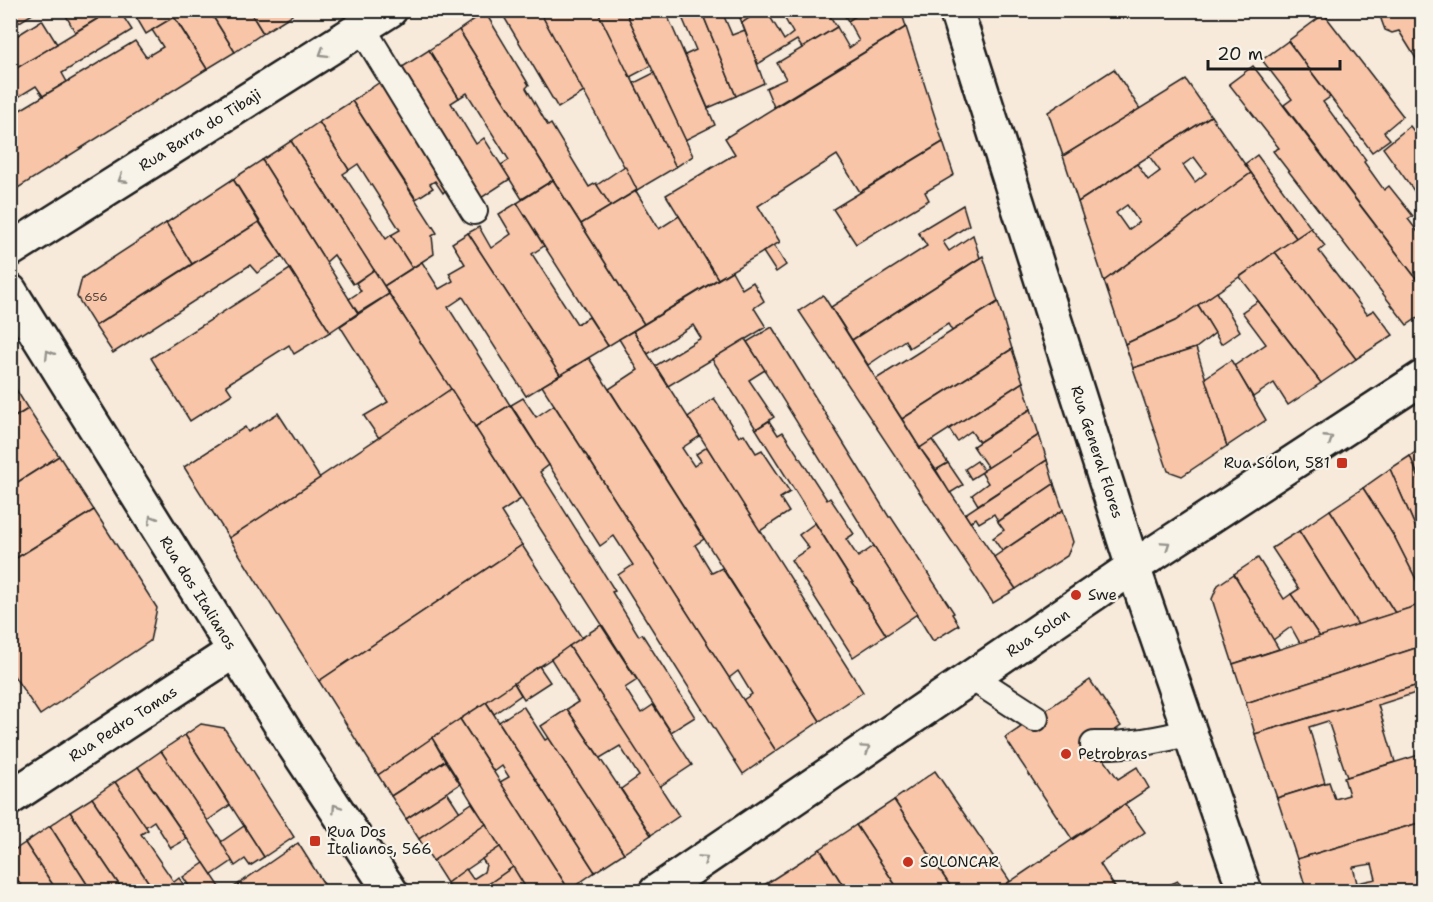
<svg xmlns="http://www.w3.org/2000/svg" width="1433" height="902" font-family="'Shantell Sans',sans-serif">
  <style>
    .building { fill: #f8c5a8; stroke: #1c1c1c; stroke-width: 1.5; fill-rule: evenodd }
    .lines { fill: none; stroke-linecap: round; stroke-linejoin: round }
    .lane-casing { stroke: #1c1c1c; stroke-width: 30 }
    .street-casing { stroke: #1c1c1c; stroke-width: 38 }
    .secondary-casing { stroke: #1c1c1c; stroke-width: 38 }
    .lane { stroke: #f7f3e8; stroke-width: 26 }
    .street { stroke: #f7f3e8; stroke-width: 33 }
    .secondary { stroke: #f7f3e8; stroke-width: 33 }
    .oneway { stroke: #94928c }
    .poi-dot { fill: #c8321e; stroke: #f7f3e8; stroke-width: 2 }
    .labels { text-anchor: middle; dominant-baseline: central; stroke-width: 4.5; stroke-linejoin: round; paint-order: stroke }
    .number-label { font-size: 12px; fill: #53463f }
    .street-label { font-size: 15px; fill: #1c1c1c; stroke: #f7f3e8 }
    .poi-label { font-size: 15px; fill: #1c1c1c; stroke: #f7f3e8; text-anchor: start }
  </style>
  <rect width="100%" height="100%" fill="#f7eadb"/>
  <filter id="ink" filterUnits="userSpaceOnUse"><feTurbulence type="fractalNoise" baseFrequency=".0167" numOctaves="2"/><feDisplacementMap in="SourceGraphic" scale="12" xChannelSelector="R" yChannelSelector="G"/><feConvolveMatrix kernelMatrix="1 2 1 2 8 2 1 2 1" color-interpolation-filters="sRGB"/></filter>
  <g filter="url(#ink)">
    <g class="building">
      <polygon points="10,10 39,10 10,28"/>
      <polygon points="63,10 112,10 75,32"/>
      <polygon points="112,10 119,10 132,30 62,73 67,82 43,96 36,86 10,102 10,72"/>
      <polygon points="132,10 170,10 174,17 146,34"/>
      <polygon points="170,10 209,10 235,52 207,69"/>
      <polygon points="209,10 249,10 263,33 235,52"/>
      <polygon points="249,10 288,10 292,15 263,33"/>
      <polygon points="500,10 539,10 584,92 558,108"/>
      <polygon points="539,10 597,10 676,167 637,190"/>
      <polygon points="597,10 625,10 651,66 630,77"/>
      <polygon points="625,10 665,10 715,125 685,140"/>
      <polygon points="679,10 701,10 736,96 708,108 685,55 696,50"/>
      <polygon points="701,10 731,10 723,14 732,35 745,30 764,83 736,96"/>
      <polygon points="737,10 761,10 742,23"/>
      <polygon points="761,10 776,10 769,15 784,40 793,33 780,10 826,10 837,27 802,48 797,40 758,64 742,23"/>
      <polygon points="841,10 865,10 848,21"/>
      <polygon points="865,10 901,10 906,27 774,107 766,88 786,79 777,63 837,27 849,48 859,41 848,21"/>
      <polygon points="1422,10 1422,68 1399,31 1392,33 1385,30 1381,19 1386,10"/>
      <polygon points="485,12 529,85 526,88 548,126 551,124 589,187 596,183 611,206 581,224 459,30"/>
      <polygon points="1324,14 1403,116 1384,132 1390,139 1372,152 1288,41"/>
      <polygon points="174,17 207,69 10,193 10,116 135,41 146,57 163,47 152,30"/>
      <polygon points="42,20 57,44 10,72 10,40"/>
      <polygon points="906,27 943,142 860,192 837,155 758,206 780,242 718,279 666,195 735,154 725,138"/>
      <polygon points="459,30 553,180 522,199 501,165 509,160 467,93 459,98 429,50"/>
      <polygon points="1288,41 1330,97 1323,102 1366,160 1364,162 1384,190 1389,186 1413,216 1408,219 1421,236 1422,235 1422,286 1284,105 1292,99 1262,60"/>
      <polygon points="429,50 459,98 451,103 476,144 484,138 510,179 481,198 396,71"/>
      <polygon points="1253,66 1422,286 1422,315 1407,325 1273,151 1279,148 1229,84"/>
      <polygon points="1114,69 1140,109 1063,156 1048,112"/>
      <polygon points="654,73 693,156 676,167 634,83"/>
      <polygon points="383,80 448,187 443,193 435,181 430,184 433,188 416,199 352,101"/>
      <polygon points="1186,80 1211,116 1078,202 1063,156"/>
      <polygon points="352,101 437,233 432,236 434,254 412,268 391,235 400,230 358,164 349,170 319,122"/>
      <path d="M1211 116 1251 173 1104 281 1078 202 1137 164 1148 180 1160 171 1149 156ZM1194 157 1206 173 1195 182 1183 165ZM1127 205 1139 222 1128 230 1116 213Z"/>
      <polygon points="319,122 349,170 343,174 386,239 391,235 412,268 384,286 291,141"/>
      <polygon points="1410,126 1422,142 1422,202 1383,148"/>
      <polygon points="291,141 374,270 353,284 334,255 326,262 262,160"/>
      <polygon points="943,142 954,175 925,192 929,200 856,244 833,209"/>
      <polygon points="1257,155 1311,228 1296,238 1245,164"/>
      <polygon points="262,160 358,313 330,332 233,179"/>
      <polygon points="625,166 637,190 611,206 597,185"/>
      <polygon points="1251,173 1296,238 1175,321 1125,344 1104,281"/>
      <polygon points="233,179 259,222 192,264 166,223"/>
      <polygon points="553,180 644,324 608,346 517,203"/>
      <polygon points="636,191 659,229 679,216 718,279 644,324 581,224"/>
      <polygon points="517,203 544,246 532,254 577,324 589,317 608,346 560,375 468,233 479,227 491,248 511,234 499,214"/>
      <polygon points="963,205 969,225 943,242 949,251 973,235 980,258 852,340 831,307 927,246 918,232"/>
      <polygon points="259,222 282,256 257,273 250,265 113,353 95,326"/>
      <polygon points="166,223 192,264 95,326 77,297 82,278"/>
      <polygon points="1311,228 1325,246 1319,251 1367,314 1374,310 1393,335 1356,359 1275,252"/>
      <polygon points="468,233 560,375 526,396 463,297 448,307 510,405 475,427 384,286 422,262 439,289 453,281 449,273 465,264 452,243"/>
      <polygon points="774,245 786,265 776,272 763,252"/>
      <polygon points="1275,252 1356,359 1321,383 1240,277"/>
      <polygon points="983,256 998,302 952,331 948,324 909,348 905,340 868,365 852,340"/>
      <polygon points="290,269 330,332 294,354 289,345 226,385 232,394 190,421 151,358"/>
      <polygon points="374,270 389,294 358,313 349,299 361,291 356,283"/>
      <polygon points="732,271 742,289 753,282 760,294 764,301 754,308 766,327 668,386 655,366 701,338 693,325 648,354 633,331"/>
      <polygon points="1217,292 1240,331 1221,344 1198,305"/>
      <polygon points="389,294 451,389 379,438 364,416 388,402 340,326"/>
      <polygon points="823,295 920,448 1016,589 993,603 799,311"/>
      <polygon points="1258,301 1321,383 1288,405 1274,383 1253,397 1234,366 1266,344 1242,312"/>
      <polygon points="998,302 1012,349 902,419 876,379"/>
      <polygon points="1198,305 1215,333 1196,348 1133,368 1125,344 1175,321"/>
      <polygon points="772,327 889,517 891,517 954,613 952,614 959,625 933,641 747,342"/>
      <polygon points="633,331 700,436 682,448 694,466 701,461 696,454 707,447 863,692 820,721 609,389 638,370 619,339"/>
      <polygon points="745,339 765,370 749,380 774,417 756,429 712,359"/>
      <polygon points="1196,348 1227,446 1182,476 1168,471 1133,368"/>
      <polygon points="1012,349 1023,382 920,448 902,419"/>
      <polygon points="589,358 704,539 695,545 712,573 722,568 820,721 776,751 743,700 752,694 738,671 729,678 542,386"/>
      <polygon points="1231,360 1266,420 1227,446 1205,378"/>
      <polygon points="1023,382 1031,409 979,442 971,431 957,441 949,429"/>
      <polygon points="14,386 28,409 10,420 10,389"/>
      <polygon points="451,389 521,499 501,512 522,545 319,681 229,538"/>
      <polygon points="523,398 536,417 554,405 776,751 743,774 618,575 633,565 614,536 600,546 511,405"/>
      <polygon points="714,398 739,437 744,434 756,453 762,450 790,492 780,498 789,512 760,531 688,417"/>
      <polygon points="510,405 549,465 540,472 615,591 612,592 639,636 642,634 695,717 671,732 475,427"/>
      <polygon points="28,409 59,456 10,487 10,420"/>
      <polygon points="1031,409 1039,435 988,468 973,446"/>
      <polygon points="278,413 320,478 229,538 184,467 245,427 248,432"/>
      <polygon points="769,421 778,435 783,432 827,500 830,498 854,534 846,539 858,557 874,546 917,614 886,635 756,429"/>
      <polygon points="1039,435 1047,460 978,505 972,495 988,483 981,472"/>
      <polygon points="932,440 948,463 936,470 920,448"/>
      <polygon points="1422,447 1422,486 1410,456"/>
      <polygon points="59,456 94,510 10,562 10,487"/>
      <polygon points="1410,456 1422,486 1422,542 1390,469"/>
      <polygon points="1047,460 1054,484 998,521 994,514 979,523 976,518 970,522 965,514"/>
      <polygon points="977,461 984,471 971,479 965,469"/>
      <polygon points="948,463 963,485 950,493 936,470"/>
      <polygon points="1390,469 1422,542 1422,591 1395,538 1363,488"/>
      <polygon points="1054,484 1063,510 1002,551 993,538 1004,530 998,522"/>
      <polygon points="1363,488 1395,538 1422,591 1422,604 1395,613 1330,510"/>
      <polygon points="94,510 157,608 150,641 40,715 10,670 10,562"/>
      <polygon points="1063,510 1073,542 1067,556 1016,589 994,557"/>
      <polygon points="1330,510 1395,613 1358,625 1299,531"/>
      <polygon points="815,523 886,635 853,657 791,560 809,548 799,535"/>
      <polygon points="1299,531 1358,625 1320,637 1291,594 1299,589 1272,548"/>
      <polygon points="522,545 582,638 378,775 319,681"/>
      <polygon points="1258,558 1284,599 1291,594 1320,637 1300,643 1291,627 1273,640 1234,574"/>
      <polygon points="1234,574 1279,649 1233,664 1212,599 1218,585"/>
      <polygon points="1422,604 1422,646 1246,703 1233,664"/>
      <polygon points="601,625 637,680 625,688 641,713 653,705 692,765 659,787 569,646"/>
      <polygon points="569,646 679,816 651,835 621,789 639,776 620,746 600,758 567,709 578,702 551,659"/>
      <polygon points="1422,646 1422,684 1255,734 1246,703"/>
      <polygon points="539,666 550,682 524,699 514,683"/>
      <polygon points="1090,680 1121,726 1094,745 1118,779 1137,767 1149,788 1072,839 1005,738"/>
      <polygon points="514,683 521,695 494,714 486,702"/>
      <polygon points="1422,684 1422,691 1378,705 1395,762 1347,777 1328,721 1309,727 1325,783 1277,798 1255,734"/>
      <polygon points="486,702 595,872 569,890 500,782 509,777 502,766 494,772 460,719"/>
      <polygon points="523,706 545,740 549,738 624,853 595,872 499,722"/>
      <polygon points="567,709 651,835 624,853 541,726"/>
      <polygon points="460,719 569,890 566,892 528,892 432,738"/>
      <polygon points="201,724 224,728 294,837 264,857 185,735"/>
      <polygon points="185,735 230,805 207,821 161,751"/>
      <polygon points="432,738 445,761 391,796 378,775"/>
      <polygon points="161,751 234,860 212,875 138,767"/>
      <polygon points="1422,754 1422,822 1297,859 1277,798 1329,782 1335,799 1349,795 1344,778"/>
      <polygon points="445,761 460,784 406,819 391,796"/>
      <polygon points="138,767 187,839 171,848 154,821 145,827 115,782"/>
      <polygon points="935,771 1010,881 995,892 954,892 894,800"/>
      <polygon points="115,782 148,830 141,834 174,882 179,878 189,892 155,892 92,798"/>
      <polygon points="447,792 460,812 419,839 406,819"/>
      <polygon points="92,798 155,892 124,892 70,812"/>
      <polygon points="894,800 954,892 900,892 856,825"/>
      <polygon points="472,803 486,824 433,861 419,839"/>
      <polygon points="1125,804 1145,832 1100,864 1118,892 995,892"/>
      <polygon points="70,812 124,892 92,892 50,826"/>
      <path d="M1422 822V892H1307L1297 859ZM1372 864 1376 879 1357 883 1353 867Z"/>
      <polygon points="486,824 500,847 447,883 433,861"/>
      <polygon points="856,825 900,892 847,892 820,849"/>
      <polygon points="50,826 92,892 67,892 64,886 57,891 25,843"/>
      <polygon points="244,826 264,857 250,866 245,859 235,866 221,842"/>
      <polygon points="25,843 57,891 57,892 25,892 10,869 10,853"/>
      <polygon points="298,843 329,892 227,892"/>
      <polygon points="500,847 513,867 477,892 452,892 447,883 466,869 473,879 484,872 486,865 482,859"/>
      <polygon points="820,849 847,892 755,891 778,876"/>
      <polygon points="204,863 220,887 213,892 193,892 183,877"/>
      <polygon points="513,867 526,888 520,892 477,892"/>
      <polygon points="10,869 25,892 10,892"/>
      <polygon points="1178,881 1182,892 1153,892"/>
    </g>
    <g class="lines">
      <g class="lane-casing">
        <g id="lane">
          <polyline points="362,28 474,211"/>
          <polyline points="972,677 1035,718"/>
          <path d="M1094 745C1128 746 1157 741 1190 732"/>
        </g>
      </g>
      <g class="street-casing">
        <g id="street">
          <polyline points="956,10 1133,567 1245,892"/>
          <polyline points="10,291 289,738 391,892"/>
          <polyline points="10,798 234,651"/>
        </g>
      </g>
      <g class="secondary-casing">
        <g id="secondary">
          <polyline points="10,250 390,10"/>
          <polyline points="656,892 1133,567 1422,378"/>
        </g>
      </g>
      <use href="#lane" class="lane"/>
      <use href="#street" class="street"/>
      <use href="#secondary" class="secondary"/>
    </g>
    <defs><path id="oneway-chevron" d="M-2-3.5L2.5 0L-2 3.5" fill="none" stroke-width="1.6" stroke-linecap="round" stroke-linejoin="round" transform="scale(1.5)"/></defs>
    <g class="oneway">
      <use href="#oneway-chevron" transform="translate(323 53) rotate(148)"/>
      <use href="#oneway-chevron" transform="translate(122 179) rotate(148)"/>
      <use href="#oneway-chevron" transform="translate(49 354) rotate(-122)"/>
      <use href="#oneway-chevron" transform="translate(1329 439) rotate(-33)"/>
      <use href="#oneway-chevron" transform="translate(152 519) rotate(-122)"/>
      <use href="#oneway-chevron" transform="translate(1166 545) rotate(-34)"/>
      <use href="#oneway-chevron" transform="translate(866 749) rotate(-34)"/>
      <use href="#oneway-chevron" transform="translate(336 808) rotate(-124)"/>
      <use href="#oneway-chevron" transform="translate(704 859) rotate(-34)"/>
    </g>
  </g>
  <g class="poi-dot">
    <rect x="1336" y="457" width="12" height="12" rx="3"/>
    <circle cx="1076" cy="595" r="6"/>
    <circle cx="1066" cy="754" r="6"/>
    <rect x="309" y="835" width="12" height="12" rx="3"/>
    <circle cx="908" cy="862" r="6"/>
  </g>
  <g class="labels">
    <g class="number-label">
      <text x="96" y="297">656</text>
    </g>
    <g class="street-label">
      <text transform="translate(200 130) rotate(-32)">Rua Barra do Tibaji</text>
      <text transform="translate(1097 452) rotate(72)">Rua General Flores</text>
      <text transform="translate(198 593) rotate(58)">Rua dos Italianos</text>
      <text transform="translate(1038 633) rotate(-34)">Rua Solon</text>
      <text transform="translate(123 724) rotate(-33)">Rua Pedro Tomas</text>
    </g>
    <g class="poi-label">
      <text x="1330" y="463" text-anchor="end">Rua Sólon, 581</text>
      <text x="1088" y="595">Swe</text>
      <text x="1078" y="754">Petrobras</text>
      <text x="327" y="832">Rua Dos<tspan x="327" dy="17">Italianos, 566</tspan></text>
      <text x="920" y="862">SOLONCAR</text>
    </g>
  </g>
  <rect width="1433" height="902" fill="none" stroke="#f7f3e8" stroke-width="36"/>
  <rect x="18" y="18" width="1397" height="866" fill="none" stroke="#1c1c1c" stroke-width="2" filter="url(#ink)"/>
  <path d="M1208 60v9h132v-9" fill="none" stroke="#1c1c1c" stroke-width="3"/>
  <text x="1217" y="60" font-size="18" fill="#1c1c1c" stroke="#f7f3e8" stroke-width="4.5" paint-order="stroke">20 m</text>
</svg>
